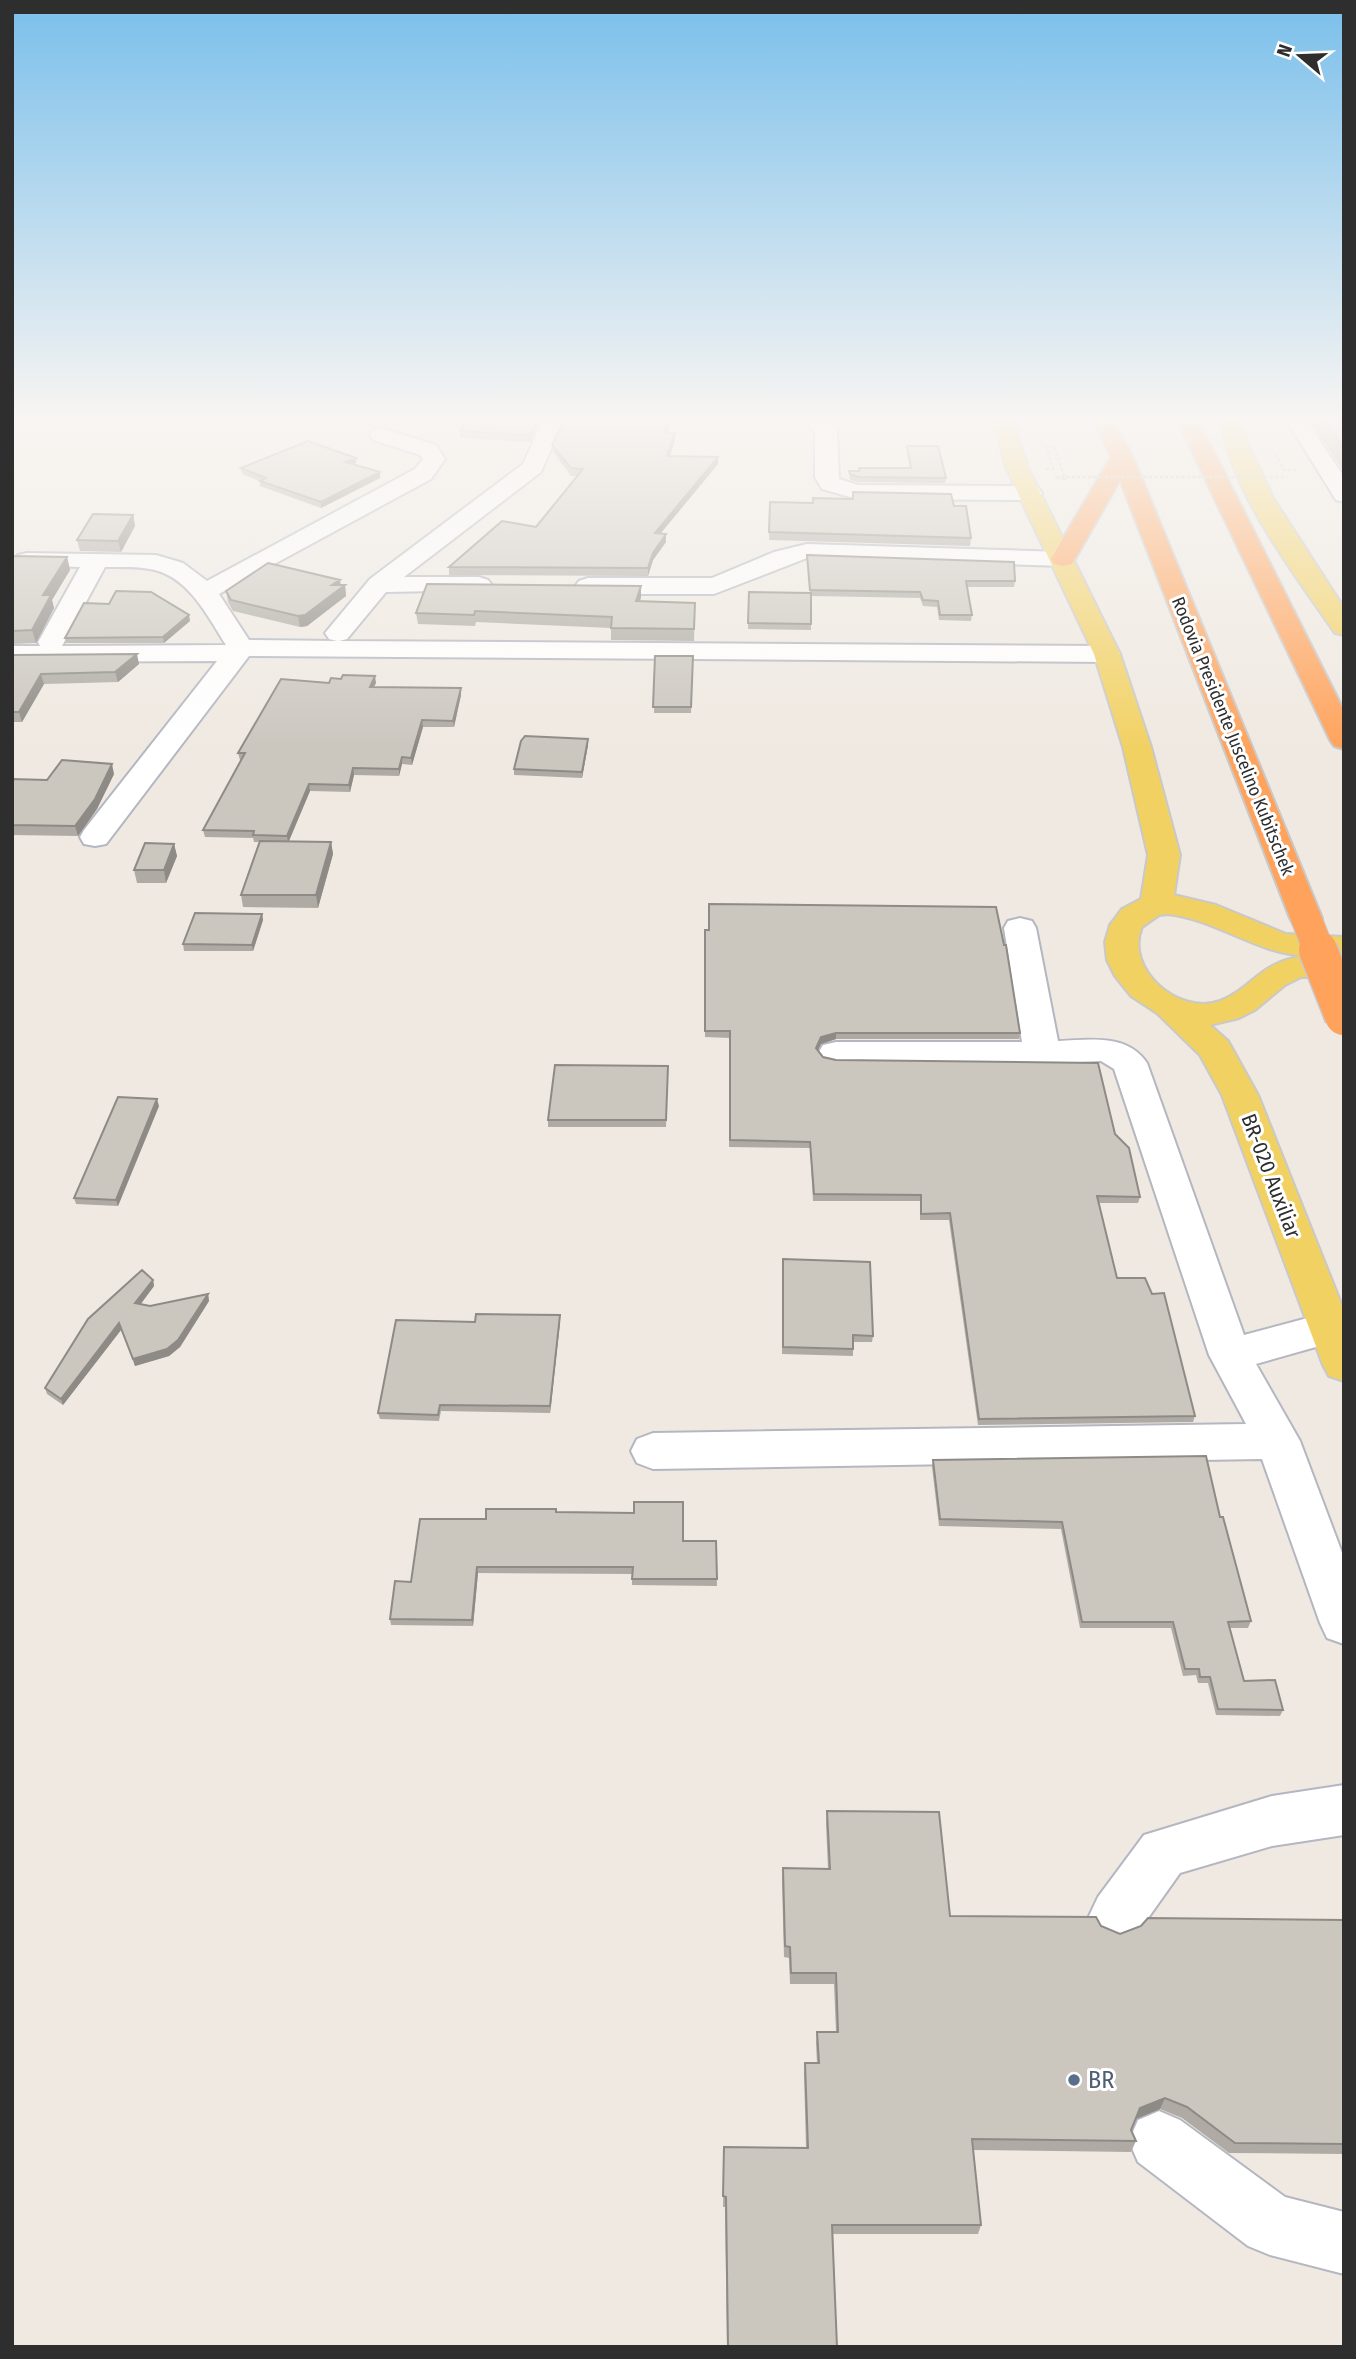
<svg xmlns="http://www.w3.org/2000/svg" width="1356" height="2359" viewBox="0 0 1356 2359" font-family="'Fira Sans Condensed',sans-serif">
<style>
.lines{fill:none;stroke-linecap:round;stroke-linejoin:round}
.minor-casing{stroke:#b4b7c1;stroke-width:4}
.major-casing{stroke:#c9c9c9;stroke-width:4}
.highway-casing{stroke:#c9c9c9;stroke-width:4}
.path{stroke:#c9c9c9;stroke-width:2.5;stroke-dasharray:3.5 2;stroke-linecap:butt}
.minor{fill:#fff;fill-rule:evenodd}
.major{fill:#f2d163;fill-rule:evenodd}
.highway{fill:#ffa35c;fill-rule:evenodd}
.highway-bridge-far1-casing{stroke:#c9c9c9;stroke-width:32;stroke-linecap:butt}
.highway-bridge-casing{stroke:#c9c9c9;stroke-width:41;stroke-linecap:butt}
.path-bridge{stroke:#c9c9c9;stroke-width:2.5;stroke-dasharray:3.5 2;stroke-linecap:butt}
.highway-bridge-far1{stroke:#ffa35c;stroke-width:30}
.highway-bridge{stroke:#ffa35c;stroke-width:38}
.wall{fill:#afaba4}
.shaded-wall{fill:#8e8b86}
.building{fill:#cbc7bf;stroke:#8e8b86;stroke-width:2}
.service-dot{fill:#5c6f8a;stroke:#fff;stroke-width:2.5}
.labels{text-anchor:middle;stroke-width:6;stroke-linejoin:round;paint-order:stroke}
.far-street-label{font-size:18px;fill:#2e2e2e;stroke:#fff}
.street-label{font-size:21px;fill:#2e2e2e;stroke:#fff}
.near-service-label{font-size:24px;fill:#4e5e75;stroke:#fff;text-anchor:start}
</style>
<rect width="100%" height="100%" fill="#efe9e1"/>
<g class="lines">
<defs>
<path id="minor" d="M544,418H565L541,472L404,577H479L488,580L492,585L488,590L386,592L347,639L339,641L1107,646L1116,648L1120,654L1116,660L1107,662L249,656L106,844L95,846L84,844L80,837L84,830L217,661L12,662V646H40L38,642L80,567L18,565L15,560L18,555L27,553L156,555L183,563L207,581L415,469L423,459L420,455L373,440L370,435L373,430L381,428L436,445L445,459L431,479L219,594L249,640L337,641L329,639L325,633L370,579L523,464ZM105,567C121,567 139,566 155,570C190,579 208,617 226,645L62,646Z
M803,418H823L837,430L839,479L858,485L1030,486L1038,488L1042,493L1038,498L1030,500L857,499L822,489L815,477V432L801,420Z
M1285,418H1305L1344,477V502L1336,500Z
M807,544L1063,552L1072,554L1075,559L1072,564L1063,566L807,558L714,594H588L579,591L575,586L579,581L588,578H712L774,552Z
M1020,918L1032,921L1036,928L1058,1041C1089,1040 1127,1033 1147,1063L1244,1335L1330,1312L1344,1317V1339L1256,1364L1300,1441L1344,1558V1644L1327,1638L1320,1623L1262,1459L653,1469L637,1463L631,1451L637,1439L653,1433L1246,1424L1209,1355L1114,1069L1101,1061L1042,1064H836L823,1061L818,1053L823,1045L836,1042H1022L1004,928L1008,921Z
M1344,1785V1835L1272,1846L1180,1873L1136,1935L1117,1943L1098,1935L1089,1916L1098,1897L1144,1835L1272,1796Z
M1159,2111L1180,2120L1285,2197L1344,2212V2274L1270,2255L1248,2246L1138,2162L1129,2141L1138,2120Z"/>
<path id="major" d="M992,418H1013L1028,468L1120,654L1151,747L1180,855L1174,895L1216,905L1286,934L1344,937V977H1301L1285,985L1255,1010L1239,1018L1210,1025L1228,1041L1258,1095L1344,1311V1381L1329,1376L1323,1365L1222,1095L1200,1055L1157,1013L1131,996L1115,976L1107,960L1105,942L1110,925L1122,909L1141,899L1148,855L1123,747L1094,654L1006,468ZM1167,914C1216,919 1255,953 1305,956C1258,962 1255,987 1220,1001C1179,1016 1124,969 1142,927L1159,915Z
M1219,418H1240L1248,444L1273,498L1344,608V635L1335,633C1290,568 1234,496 1219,418Z"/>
<path id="highway" d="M1092,418H1113L1133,457L1322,918L1318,925L1306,928L1294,925L1290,918L1120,480L1072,564L1063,566L1054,564L1051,559L1111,457Z
M1176,418H1197L1344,711V749L1334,746L1330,740Z"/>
</defs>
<use href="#minor" class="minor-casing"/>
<use href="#major" class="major-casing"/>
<use href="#highway" class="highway-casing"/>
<path class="path" d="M1276,454L1284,470H1296
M1046,469H1053L1046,447H1054L1065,479L1055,478"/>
<use href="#minor" class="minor"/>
<use href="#major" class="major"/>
<use href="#highway" class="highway"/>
<defs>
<path id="highway-bridge-far1" d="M1306,918L1319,951"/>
<path id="highway-bridge" d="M1318,950L1344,1016"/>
</defs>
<use href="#highway-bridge-far1" class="highway-bridge-far1-casing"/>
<use href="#highway-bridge" class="highway-bridge-casing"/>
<path class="path-bridge" d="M1055,477H1287"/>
<use href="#highway-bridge-far1" class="highway-bridge-far1"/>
<use href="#highway-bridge" class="highway-bridge"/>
</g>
<path class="wall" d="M388,418H541L530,442L460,438V431L464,423Z
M565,418H672L667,432L675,440L670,456L718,457V464L661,533L666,534V542L653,560L648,576L449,575V567L536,527L577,476H571L553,452L552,445Z
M1308,418H1344V472Z
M907,446L946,478L945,483L858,482L850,480L849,471L910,468L907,451Z
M356,463L353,464L380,472V478L321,508L260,486V481L242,474L241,468Z
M853,492L954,506L971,538L970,546L769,540L770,502L813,503L852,499Z
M133,515L135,526L121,552L80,551L77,540Z
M807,555L1015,581L1014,587H967L972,615L971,621L939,620L937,607L923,606L920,598L811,596V630L748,629L749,592L810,593Z
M12,556L67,557L70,570L52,600L54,608L36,643L12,644Z
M345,585L346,596L307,626L300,627L233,611L228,602L226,591Z
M641,597L640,602L695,603L694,641L611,640V628L476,622L475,626L418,624L416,613Z
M190,621L164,643H66L65,638Z
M12,655L139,664L118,682L44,684L22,722H14L12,725Z
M655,656H693L691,713H654Z
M329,683H376L374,687L461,688V695L454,727H423L412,765L402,764L399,776L354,775L350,792L310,791L289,841L331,842L333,854L318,908L243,907L241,895L259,842H254L253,838L205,837L203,830L242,760H240L238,753Z
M588,745L582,778L514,775V769Z
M114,774L97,809L78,836L12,835V779L47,780Z
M174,844L177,856L166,883H137L134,870Z
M262,914L263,920L253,951H184L183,944Z
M705,930L1020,1033L1019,1039H836L821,1044L818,1050L823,1057L1115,1134L1140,1197L1138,1203H1098L1117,1278L1195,1416L1193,1422L978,1425L949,1220H920V1201H813L810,1148L729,1147L730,1038L705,1037Z
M668,1066L666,1127H548V1120Z
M159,1106L118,1206L76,1204L74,1198Z
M783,1259L873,1336L872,1342H853V1356L782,1354Z
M153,1280L154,1286L141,1304L150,1306L208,1294L209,1301L180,1347L169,1356L135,1366L121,1330L63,1405L47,1394L45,1388Z
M475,1322H560L550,1413L441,1411L439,1421L380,1419L378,1413Z
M933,1460L1220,1517L1251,1621L1248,1628H1230L1244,1681L1283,1710L1280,1716L1216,1715L1208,1683H1198L1196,1675L1183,1676L1171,1628H1080L1061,1529L939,1526L932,1467Z
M556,1512L683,1541H716L717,1586L632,1585V1574L478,1573L473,1626L391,1625L390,1619L411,1582L486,1519Z
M827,1811L950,1916L1101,1926L1120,1934L1344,1920V2154L1229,2153L1182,2118L1160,2109L1136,2119L1131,2130L1136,2141L1131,2152L973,2150L981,2225L978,2234H833L837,2347H727L725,2207H723L724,2147L806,2148L804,2074L805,2063H817L816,2043L817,2032H836L834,1984H790L789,1958L784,1957L782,1880L783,1868L828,1869L826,1823Z"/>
<path class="shaded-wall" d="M538,418H541L530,442V435Z
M669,418H672L665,439V432Z
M675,433V440L667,463V456Z
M718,457V464L655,540V533Z
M356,458V463L346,467L345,462Z
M380,472V478L321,508V502Z
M133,515L135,526L121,552L118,541Z
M666,534V542L653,560L648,576V568L653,553Z
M67,557L70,570L52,600L54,608L36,643L32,630L43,595Z
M340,580L341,588L345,585L346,596L307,626L300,627L298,616L332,585Z
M641,586V597L636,613V601Z
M189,615L190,621L164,643L163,637Z
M137,654L139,664L118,682L115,672Z
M41,674L44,684L22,722L19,712Z
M375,676L376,683L370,693V687Z
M461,688V695L454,727L453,721Z
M422,720L423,727L412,765L411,758Z
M588,739V745L582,778V772Z
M402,757V764L399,776V769Z
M112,764L114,774L97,809L78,836L75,826Z
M353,768L354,775L350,792L349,785Z
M309,784L310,791L288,843L287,836Z
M331,842L333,854L318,908L316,895Z
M174,844L177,856L166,883L164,870Z
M262,914L263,920L253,951L252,945Z
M836,1033V1039L821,1044L816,1054V1048L821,1037Z
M157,1099L159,1106L118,1206L116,1200Z
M153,1280L154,1286L136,1310L135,1303Z
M208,1294L209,1301L180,1347L169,1356L135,1366L133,1359Z
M560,1315V1322L550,1413V1406Z
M119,1323L121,1330L63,1405L61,1399Z
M477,1567L478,1573L473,1626L472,1620Z
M1165,2098L1160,2109L1136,2119L1140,2108Z"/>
<path class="building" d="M467,418H538L530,435L460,431Z
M565,418H669L665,432L675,433L667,456L718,457L655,533L666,534L653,553L648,568L449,567L502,521L536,527L583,469L571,468L552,445Z
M1323,418H1344V449Z
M308,441L356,458L345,462L380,472L321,502L260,481L266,478L241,468Z
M907,446H938L946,478L859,477L850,474L849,471H859V468H911Z
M853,492L951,494L954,506H966L971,538L769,532L770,502L813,503V498L853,499Z
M93,514L133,515L118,541L77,540Z
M807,555L1014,562L1015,581H966L972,615H940L938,601L923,600L920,592L810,590Z
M12,556L67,557L43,595H51L32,630L12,631Z
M268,563L340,580L332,585H345L305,615L298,616L231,600L226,591Z
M427,584L641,586L636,601L695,603L694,629L611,628L612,617L475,611L474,615L416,613Z
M116,591L151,592L189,615L163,637L65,638L84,603L109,604Z
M749,592L811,593V624L748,623Z
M137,654L115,672L41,674L19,712H12V655Z
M655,656H693L691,707H653Z
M343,675L375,676L370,687L461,688L453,721L422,720L411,758L402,757L399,769L353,768L349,785L309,784L287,836L253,835L254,831L203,830L245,753H238L281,679L329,683L331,678L341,679Z
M525,736L588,739L582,772L514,769L521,741Z
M62,760L112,764L95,799L75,826L12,825L13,818H12V779L47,780Z
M260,841L331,842L316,895H241Z
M145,843L174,844L164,870H134Z
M709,904L996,907L1004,945H1006L1020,1033H836L821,1037L816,1048L823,1057L836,1060L1098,1063L1115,1134L1129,1148L1140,1197L1097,1196L1117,1278H1145L1152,1294L1164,1293L1195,1416L979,1419L950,1213L921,1214V1195L814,1194L810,1142L730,1140V1031H705V930H709Z
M195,913L262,914L252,945L183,944Z
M555,1065L668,1066L666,1120H548Z
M118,1097L157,1099L116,1200L74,1198Z
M783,1259L870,1262L873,1336L853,1335V1349L783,1347Z
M142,1270L153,1280L135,1303L150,1306L208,1294L178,1340L167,1349L133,1359L119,1323L61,1399L45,1388L88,1319Z
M476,1314L560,1315L550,1406L440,1405L438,1415L378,1413L396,1320L475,1322Z
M1206,1456L1220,1517H1223L1251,1621L1228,1622L1244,1681L1275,1680L1283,1710L1218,1709L1210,1677H1200L1199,1669H1185L1173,1622H1082L1062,1522L940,1519L933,1460Z
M634,1502H683V1541H716L717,1579H632L633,1567H477L472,1620L390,1619L395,1581L411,1582L420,1519H486V1509H556V1512L634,1513Z
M827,1811L939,1812L950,1916L1096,1917L1101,1926L1120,1934L1141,1926L1148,1918L1344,1920V2144L1235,2143L1187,2107L1165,2098L1140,2108L1131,2130L1136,2141L972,2139L981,2225H832L837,2347H728L726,2197L723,2196L724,2147L808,2148L805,2063H819L817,2032H838L836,1973H791L790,1947L785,1946L783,1868L830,1869Z"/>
<linearGradient id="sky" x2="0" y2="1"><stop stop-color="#7abfeb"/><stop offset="0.56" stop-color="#f8f5f2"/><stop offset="1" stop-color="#f8f5f2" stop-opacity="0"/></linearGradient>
<rect width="1356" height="748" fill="url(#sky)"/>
<circle class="service-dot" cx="1074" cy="2080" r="7"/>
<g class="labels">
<g class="far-street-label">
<text transform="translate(1233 736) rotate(68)" y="6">Rodovia Presidente Juscelino Kubitschek</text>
</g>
<g class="street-label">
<text transform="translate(1271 1176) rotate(69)" y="7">BR-020 Auxiliar</text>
</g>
<g class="near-service-label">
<text x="1088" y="2088">BR</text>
</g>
</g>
<rect width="1356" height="2359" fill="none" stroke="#2e2e2e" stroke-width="28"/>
<g transform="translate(1300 56) rotate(289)" stroke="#ffffff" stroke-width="5" paint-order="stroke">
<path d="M0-5L12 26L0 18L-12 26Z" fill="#2e2e2e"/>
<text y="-10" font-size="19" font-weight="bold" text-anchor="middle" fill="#2e2e2e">N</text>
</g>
</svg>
